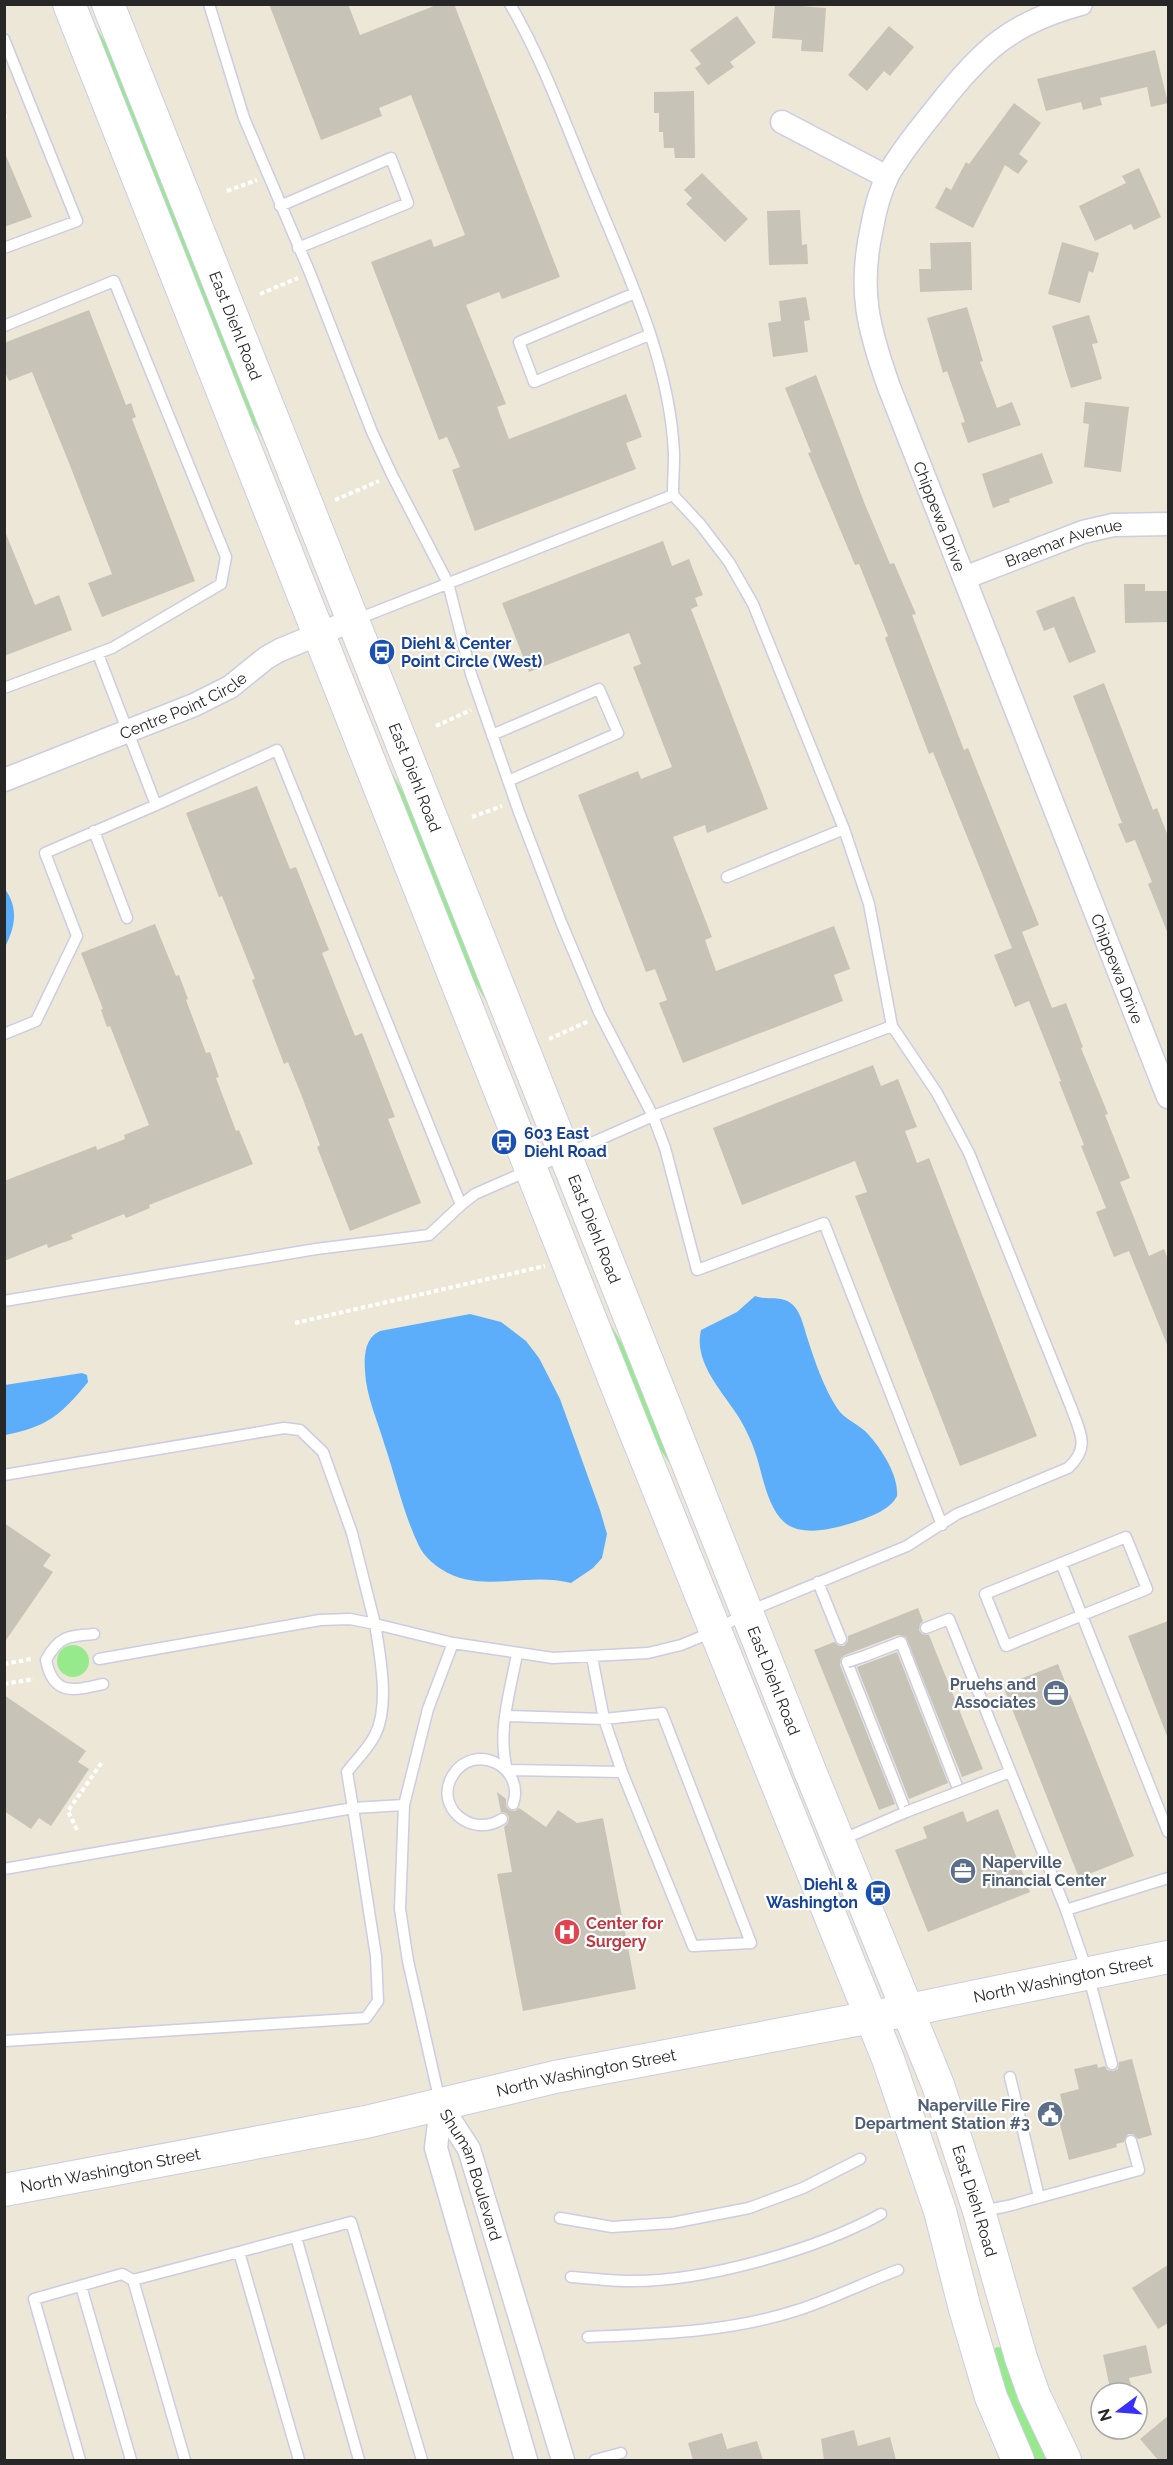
<svg xmlns="http://www.w3.org/2000/svg" width="1173" height="2465" viewBox="0 0 1173 2465" font-family="Raleway,sans-serif">
<style>
.green{fill:#97ea8c}
.water{fill:#5caefb}
.building{fill:#c7c4b7}
.lines{fill:none;stroke-linecap:round;stroke-linejoin:round}
.lane-casing{stroke:#cccce3;stroke-width:13}
.street-casing{stroke:#cccce3;stroke-width:25}
.secondary-casing{stroke:#cccce3;stroke-width:34}
.path{stroke:#fff;stroke-width:4;stroke-dasharray:4.5 3;stroke-linecap:butt}
.lane{stroke:#fff;stroke-width:10}
.street{stroke:#fff;stroke-width:22}
.secondary{stroke:#fff;stroke-width:32}
.lane-bridge-casing{stroke:#cccce3;stroke-width:13;stroke-linecap:butt}
.lane-bridge{stroke:#fff;stroke-width:10}
.labels{text-anchor:middle;stroke-width:4.5;stroke-linejoin:round;paint-order:stroke}
.street-label{font-size:16px;fill:#272727;stroke:#fff}
.transit-label{font-size:16px;font-weight:bold;fill:#164399;stroke:#fff;text-anchor:start}
.service-label{font-size:16px;font-weight:bold;fill:#4e5e75;stroke:#fff;text-anchor:end}
.health-label{font-size:16px;font-weight:bold;fill:#be3a42;stroke:#fff;text-anchor:start}
</style>
<rect width="100%" height="100%" fill="#ece7d6"/>
<path class="green" d="M91,18L126,78L323,575L318,577L265,442L233,390Z
M348,667L389,768L425,829L491,1009L456,951Z
M561,1203L608,1320L642,1378L674,1470L643,1423L556,1204Z
M57 1661a16 16 0 1 1 32 0a16 16 0 1 1-32 0Z
M998,2347L1002,2348L1052,2460H1035C1017,2427 1005,2390 992,2355L995,2348Z"/>
<path class="water" d="M5,889C19,909 15,927 5,947Z
M755,1296C767,1301 783,1294 794,1306C802,1315 804,1329 808,1340C815,1362 824,1388 837,1408C844,1419 855,1422 865,1431C880,1446 899,1475 897,1496C890,1510 870,1517 855,1522C836,1528 802,1538 784,1522C768,1507 763,1478 757,1458C753,1444 746,1429 738,1416C723,1392 693,1362 701,1330L737,1312Z
M470,1314L501,1322L526,1341L539,1358L560,1399L600,1510L607,1534L602,1558L593,1568L571,1583C528,1571 480,1595 441,1569C432,1563 424,1556 419,1546C404,1515 396,1479 385,1446C378,1422 366,1396 365,1371C364,1355 365,1338 380,1331Z
M82,1373L87,1375L88,1382C61,1415 47,1427 5,1435V1385Z"/>
<path class="building" d="M269,4H348L360,35L439,4H454L560,277L502,299L499,292L466,305L506,404L497,407L509,439L626,394L642,437L626,443L636,469L475,531L452,470L460,467L447,437L439,440L371,262L431,239L434,247L465,235L411,95L379,108L382,116L321,140Z
M775,4L826,8L823,52L801,51L802,40L772,38Z
M737,16L756,43L730,62L734,67L708,85L695,68L701,64L690,50Z
M889,26L914,47L890,76L884,71L867,91L848,75Z
M1155,50L1168,103L1151,107L1147,87L1100,98L1102,105L1083,110L1081,102L1046,111L1037,79Z
M694,91L695,158H675L674,148H664L663,132H659V113H654V92Z
M1014,103L1041,123L1019,154L1028,161L1018,174L1005,165L973,228L935,208L946,187L951,190L966,162L969,164Z
M4,151L32,217L4,227Z
M1139,168L1161,217L1134,230L1131,224L1095,241L1079,206L1126,183L1122,176Z
M702,173L748,219L725,242L686,204L692,198L684,190Z
M800,210L802,245L807,244L808,264L769,265L767,211Z
M971,242L972,290L920,292L919,269H931L930,243Z
M1062,242L1099,253L1093,273L1089,271L1080,303L1048,294Z
M806,297L810,320L804,321L808,352L773,357L768,323L781,321L779,301Z
M967,307L983,361L980,362L997,408L1012,402L1021,425L968,443L961,423L965,422L947,371L943,373L927,318Z
M89,310L126,405L131,403L136,417L132,419L195,581L102,617L88,583L112,574L69,463L32,372L9,381L4,370V343Z
M1089,315L1098,343L1092,344L1102,379L1071,388L1052,326Z
M816,375L864,502L890,564L894,563L916,614L912,615L964,750L968,748L1039,925L1022,932L1052,1008L1066,1003L1083,1047L1081,1048L1108,1114L1105,1115L1130,1178L1120,1182L1149,1256L1164,1249L1168,1260V1347L1129,1251L1114,1257L1096,1212L1106,1208L1081,1146L1084,1145L1059,1082L1061,1081L1029,1001L1015,1007L994,955L1012,948L933,752L929,754L885,638L888,636L859,564L855,565L808,453L811,452L785,388Z
M1085,402L1129,407L1121,472L1084,467L1089,424L1083,423Z
M1042,453L1053,483L1009,499L1010,502L993,508L982,474Z
M4,529L35,605L59,595L72,630L4,656Z
M663,541L672,566L689,559L703,595L695,598L698,606L691,609L768,809L707,833L705,825L673,837L712,937L705,940L716,971L834,926L850,969L834,975L843,1001L683,1063L659,1003L667,1000L655,969L646,972L578,795L638,771L641,779L672,767L633,667L641,664L629,633L529,672L502,603Z
M1124,584H1145V591H1168V622L1125,623Z
M1074,596L1096,652L1069,663L1054,627L1044,631L1036,611Z
M1104,683L1153,810L1157,808L1168,836V934L1148,884L1152,882L1135,840L1126,843L1118,824L1122,823L1073,696Z
M257,786L290,869L296,867L329,950L322,953L355,1036L362,1033L395,1117L388,1119L421,1203L350,1231L317,1147L320,1145L301,1094L288,1062L284,1064L252,980L255,979L222,896L219,897L186,813Z
M155,924L176,976L179,975L188,999L186,1000L206,1053L210,1052L219,1077L216,1078L236,1131L239,1130L253,1164L149,1205L150,1208L126,1218L124,1214L71,1235L73,1239L48,1248L47,1244L4,1261V1181L96,1146L97,1150L125,1139L124,1135L149,1125L110,1026L107,1027L101,1010L103,1009L81,953Z
M873,1065L881,1086L898,1079L917,1127L905,1131L917,1163L929,1158L1037,1436L960,1466L855,1196L867,1192L855,1161L742,1205L713,1128Z
M4,1523L51,1555L43,1566L53,1572L4,1643Z
M918,1608L923,1621L920,1624L919,1630L922,1634L929,1635L983,1769L962,1777L906,1637L898,1635L845,1655L841,1658L840,1665L895,1804L879,1810L814,1650L834,1642L839,1646H844L848,1641V1636Z
M1168,1621V1736H1167L1128,1636Z
M897,1652L948,1783L909,1799L857,1667Z
M1058,1664L1134,1856L1079,1878L1003,1686Z
M4,1695L86,1751L78,1762L89,1769L51,1826L39,1818L31,1829L4,1811Z
M497,1792L506,1799V1806L509,1810L515,1811L519,1808L546,1827L558,1810L577,1823L603,1818L636,1989L523,2011L497,1874L512,1872L504,1827L508,1823L509,1817L506,1813L501,1812Z
M998,1809L1030,1892L928,1932L895,1850L927,1838L923,1827L963,1811L967,1822Z
M1132,2059L1152,2135L1138,2139L1133,2134H1128L1124,2142L1116,2144L1117,2147L1069,2160L1058,2117L1065,2115L1060,2094L1079,2089L1074,2069L1097,2064L1098,2068L1105,2066L1107,2070L1113,2071L1118,2069L1119,2062Z
M1168,2265V2323L1158,2329L1132,2288Z
M1146,2345L1152,2373L1129,2378L1133,2393H1111L1103,2355Z
M1168,2416V2460H1158L1140,2439Z
M854,2430L858,2446L890,2437L896,2460H824L821,2439Z
M722,2433L727,2449L757,2441L763,2460H693L688,2443Z"/>
<g class="lines">
<defs>
<path id="lane" d="M209,4L244,118L310,273L372,432L392,475L448,583L471,674L519,812L561,922L599,1012L653,1116L665,1148L697,1270L824,1223L942,1525
M4,39L77,221L4,248
M280,206L391,158L408,203L298,248
M635,293L519,342L534,382L649,335
M4,326L114,281L226,557L221,584L112,648L4,688
M355,620L673,495C673,482 674,468 674,454C670,358 624,266 588,178C564,120 542,59 510,4
M98,654L156,805L277,750L461,1205L475,1194L653,1116L892,1026L869,904L844,829L753,604L729,562L700,524L673,495
M492,735L599,689L618,733L508,781
M94,831L127,918
M727,877L844,829
M4,1034L36,1021L77,936L45,853L156,805
M4,1301L316,1249L429,1235L461,1205
M4,1475L284,1428L300,1430L323,1452L352,1533L375,1624L453,1643L553,1658L648,1653L681,1645L715,1631L747,1612L907,1546L957,1514L1068,1468C1091,1447 1080,1433 1071,1407L969,1153L937,1093L892,1026
M1126,1537L1147,1589L1006,1646L985,1594Z
M1061,1563L1168,1832
M818,1582L841,1639
M926,1628L949,1619L1066,1910L1088,1974L1112,2064
M94,1634C68,1636 59,1636 46,1660C53,1696 73,1691 103,1684
M517,1654C510,1692 497,1732 507,1770L622,1772
M865,1656L901,1642L959,1791
M505,1716L604,1719L662,1713L751,1943L693,1946L622,1772L604,1719L592,1657
M979,1784L1010,1772
M502,1819C471,1839 433,1806 453,1775C474,1741 526,1767 513,1804
M841,1840L906,1812L847,1662
M4,1869L353,1808L347,1772C356,1760 368,1749 375,1735C390,1706 380,1655 375,1624L350,1619L320,1620L99,1659
M1066,1910L1168,1878
M4,2041L366,2018L378,2001L376,1956L353,1808L404,1805
M1010,2077L1039,2197
M440,2102L408,1961L400,1909L404,1805L428,1709L453,1643
M982,2211L1008,2206L1139,2170L1131,2141
M560,2218L612,2227L672,2223L749,2208L803,2188L860,2159
M296,2237L359,2460
M571,2277C589,2278 608,2281 626,2281C700,2283 816,2250 881,2214
M81,2286L131,2460
M588,2337C660,2334 732,2332 801,2309C834,2298 866,2282 898,2270
M80,2460L34,2299L122,2274L133,2280
M185,2460L133,2280L239,2252
M299,2460L239,2252L351,2222L422,2460
M595,2460L621,2453"/>
<g id="street">
<path id="s1" d="M1081,4C1011,23 982,50 939,105C921,128 902,150 888,175C880,191 875,210 872,227C858,290 868,328 889,387L1168,1097"/>
<path d="M782,122L887,177"/>
<path id="s2" d="M964,578L1083,532L1113,525L1168,524"/>
<path id="s3" d="M4,780L194,705L230,687L266,658L280,650L353,620"/>
<path id="s4" d="M441,2106L469,2149L563,2460"/>
<path d="M441,2106L436,2148L526,2460"/>
</g>
<g id="secondary">
<path d="M69,4L632,1424L888,2059L940,2211L965,2309L991,2397L1018,2460"/>
<path id="s5" d="M108,4L810,1771L938,2085L979,2211L1021,2358L1034,2395L1065,2460"/>
<path id="s6" d="M4,2190L366,2122L555,2077L909,2010L1168,1957"/>
</g>
</defs>
<use href="#lane" class="lane-casing"/>
<use href="#street" class="street-casing"/>
<use href="#secondary" class="secondary-casing"/>
<path class="path" d="M4,116L7,117
M227,191L257,180
M260,294L298,278
M335,500L379,481
M436,726L471,710
M472,817L502,806
M549,1039L589,1021
M295,1323L545,1266
M4,1664L31,1659
M4,1684L34,1679
M77,1830L68,1811L102,1762"/>
<use href="#lane" class="lane"/>
<use href="#street" class="street"/>
<use href="#secondary" class="secondary"/>
<defs>
<path id="lane-bridge" d="M847,1662L865,1656
M906,1812L979,1784"/>
</defs>
<use href="#lane-bridge" class="lane-bridge-casing"/>
<use href="#lane-bridge" class="lane-bridge"/>
</g>
<defs>
<symbol id="bus-disc" viewBox="-11 -11 22 22"><circle r="9.5" fill="#1a4fb4" stroke="#fff"/><path d="M-5-6H5V4H4V6H2V4H-2V6H-4V4H-5ZM-3.5-4V0h7V-4ZM-3.5 1.2v1.5H-2V1.2ZM2 1.2v1.5H3.5V1.2Z" fill="#fff"/></symbol>
<symbol id="office-disc" viewBox="-11 -11 22 22"><circle r="9.5" fill="#5c6f8a" stroke="#fff"/><path d="M-6-3h4V-5.5h4V-3h4V5H-6ZM-1-4.5V-3h2v-1.5ZM-6 0V1H6V0Z" fill="#fff"/></symbol>
<symbol id="hospital-disc" viewBox="-11 -11 22 22"><circle r="9.5" fill="#e0444e" stroke="#fff"/><path d="M-5-5h3v3.5h4V-5h3V5h-3V1.5h-4V5h-3Z" fill="#fff"/></symbol>
<symbol id="civic-disc" viewBox="-11 -11 22 22"><circle r="9.5" fill="#5c6f8a" stroke="#fff"/><path d="M-.6-6.5H3V-4.5H.6V-3L4-1V1h2V6H-6V1h2V-1L-.6-3ZM-1.2 2.5V6h2.4V2.5Z" fill="#fff"/></symbol>
</defs>
<g fill-rule="evenodd">
<use href="#bus-disc" x="367" y="637" width="30" height="30"/>
<use href="#bus-disc" x="489" y="1127" width="30" height="30"/>
<use href="#office-disc" x="1041" y="1678" width="30" height="30"/>
<use href="#office-disc" x="948" y="1856" width="30" height="30"/>
<use href="#bus-disc" x="863" y="1878" width="30" height="30"/>
<use href="#hospital-disc" x="552" y="1917" width="30" height="30"/>
<use href="#civic-disc" x="1035" y="2099" width="30" height="30"/>
</g>
<g class="labels">
<g class="street-label">
<text dy="6" stroke="none"><textPath href="#s5" startOffset="346">East Diehl Road</textPath></text>
<text dy="6" stroke="none"><textPath href="#s1" startOffset="622">Chippewa Drive</textPath></text>
<text dy="6" stroke="none"><textPath href="#s2" startOffset="106">Braemar Avenue</textPath></text>
<text dy="6" stroke="none"><textPath href="#s3" startOffset="194">Centre Point Circle</textPath></text>
<text dy="6" stroke="none"><textPath href="#s5" startOffset="832">East Diehl Road</textPath></text>
<text dy="6" stroke="none"><textPath href="#s1" startOffset="1108">Chippewa Drive</textPath></text>
<text dy="6" stroke="none"><textPath href="#s5" startOffset="1318">East Diehl Road</textPath></text>
<text dy="6" stroke="none"><textPath href="#s5" startOffset="1804">East Diehl Road</textPath></text>
<text dy="6" stroke="none"><textPath href="#s6" startOffset="1080">North Washington Street</textPath></text>
<text dy="6" stroke="none"><textPath href="#s6" startOffset="594">North Washington Street</textPath></text>
<text dy="6" stroke="none"><textPath href="#s6" startOffset="108">North Washington Street</textPath></text>
<text dy="6" stroke="none"><textPath href="#s4" startOffset="76">Shuman Boulevard</textPath></text>
<text dy="6" stroke="none"><textPath href="#s5" startOffset="2362">East Diehl Road</textPath></text>
</g>
<g class="transit-label">
<text x="401" y="649">Diehl &amp; Center<tspan x="401" dy="18">Point Circle (West)</tspan></text>
<text x="524" y="1139">603 East<tspan x="524" dy="18">Diehl Road</tspan></text>
<text x="858" y="1890" text-anchor="end">Diehl &amp;<tspan x="858" dy="18">Washington</tspan></text>
</g>
<g class="service-label">
<text x="1036" y="1690">Pruehs and<tspan x="1036" dy="18">Associates</tspan></text>
<text x="982" y="1868" text-anchor="start">Naperville<tspan x="982" dy="18">Financial Center</tspan></text>
<text x="1030" y="2111">Naperville Fire<tspan x="1030" dy="18">Department Station #3</tspan></text>
</g>
<g class="health-label">
<text x="586" y="1929">Center for<tspan x="586" dy="18">Surgery</tspan></text>
</g>
</g>
<rect width="1173" height="2465" fill="none" stroke="#272727" stroke-width="12"/>
<g transform="translate(1119 2411) rotate(254)"><circle r="28" fill="#ffffff" stroke="#a9a9a9" stroke-width="1.5"/>
<path d="M0-4.5L10 22L0 15L-10 22Z" fill="#3730ff"/>
<text y="-9" font-size="16" font-weight="bold" text-anchor="middle" fill="#272727">N</text>
</g>
</svg>
